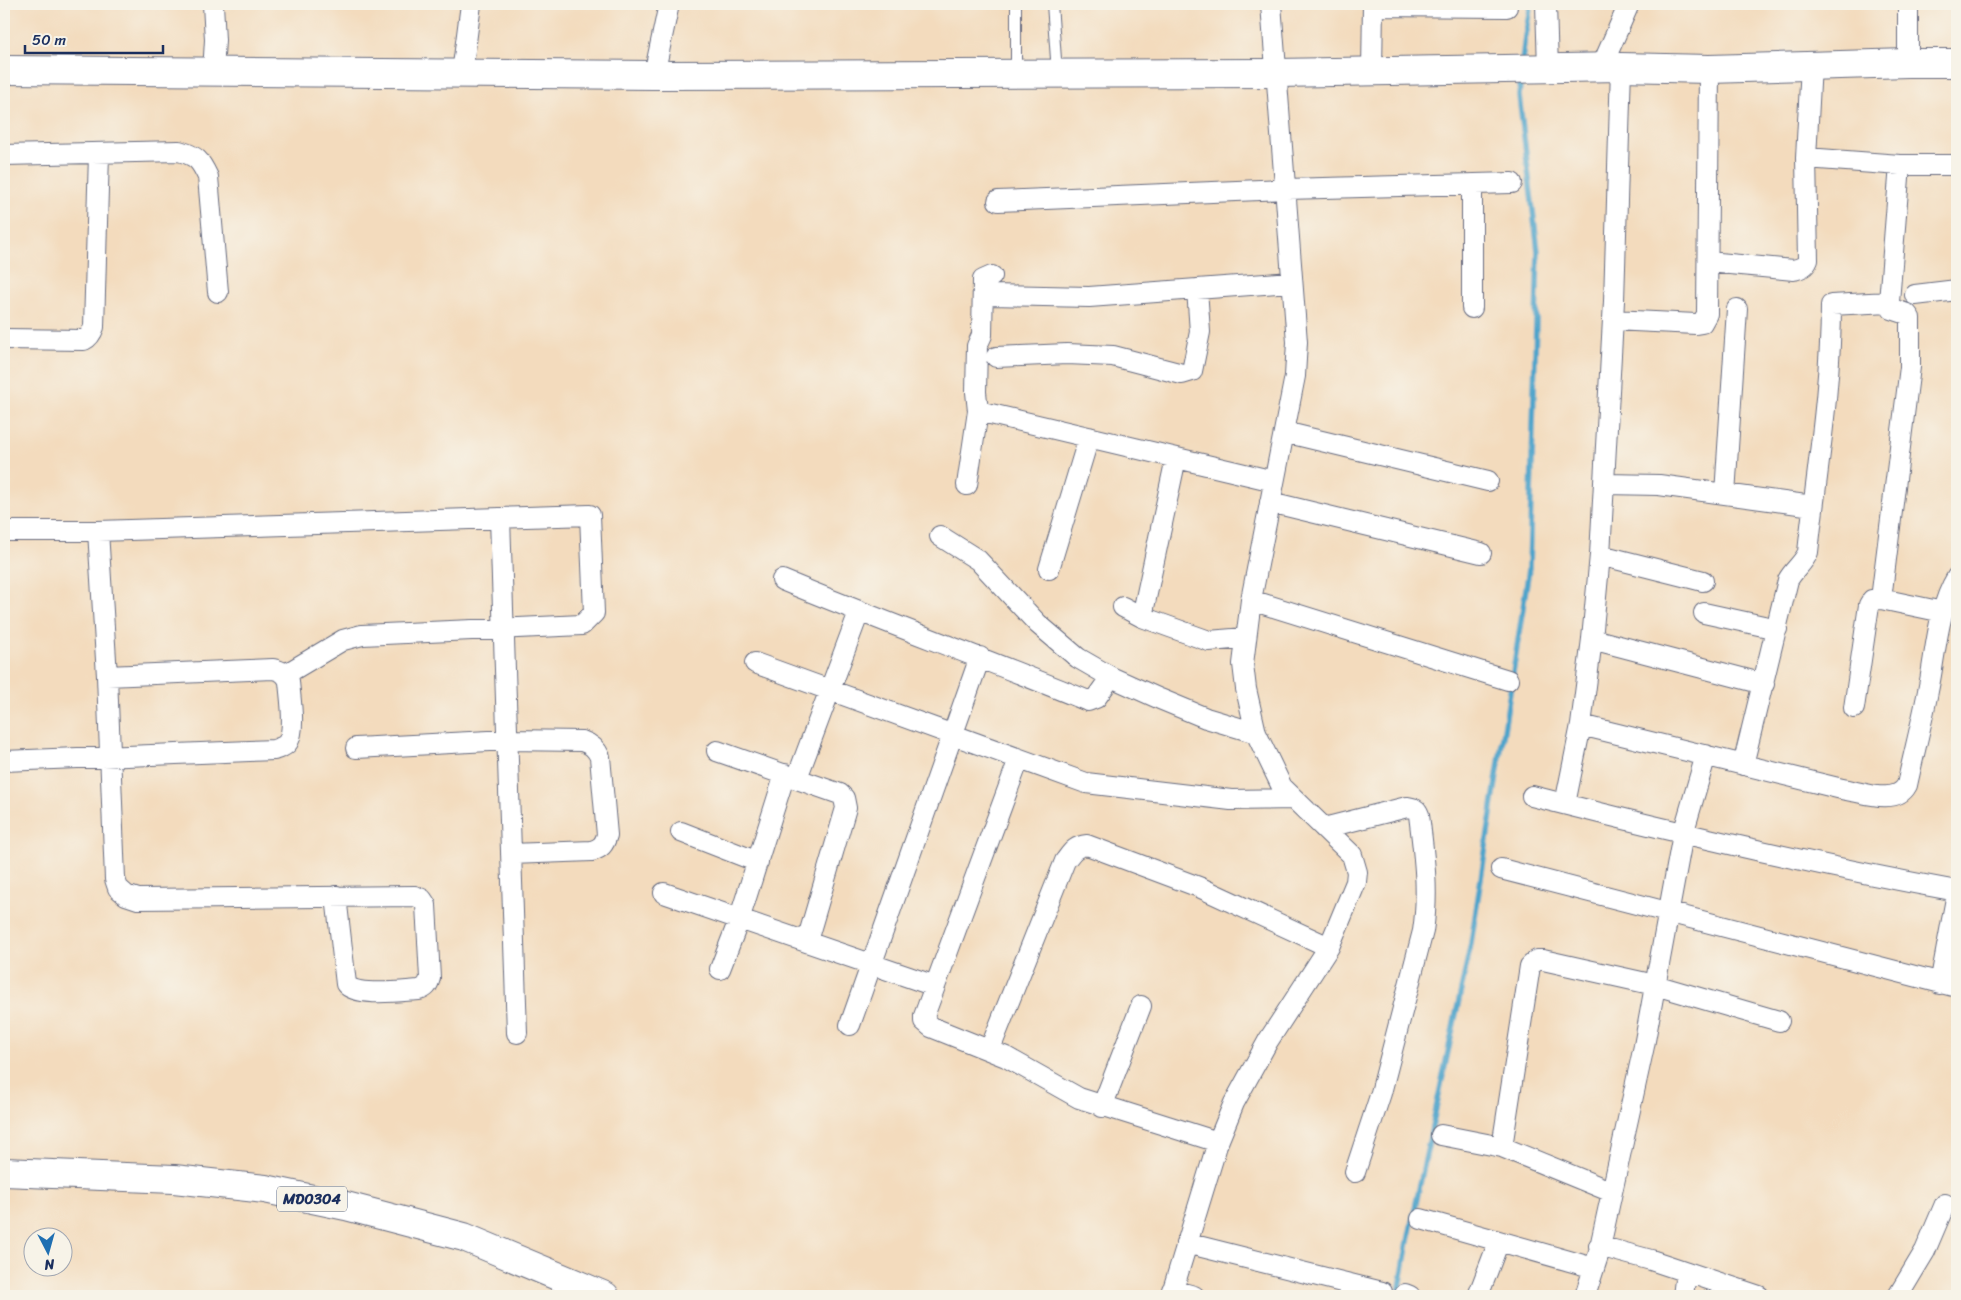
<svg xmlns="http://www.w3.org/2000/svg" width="1961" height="1300" viewBox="0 0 1961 1300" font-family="Sriracha,sans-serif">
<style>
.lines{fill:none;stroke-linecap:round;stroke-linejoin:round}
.stream{stroke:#50a4cb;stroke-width:5.5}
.lane-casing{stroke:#676b7f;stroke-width:12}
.street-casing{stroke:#676b7f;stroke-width:22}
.secondary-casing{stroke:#676b7f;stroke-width:30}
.primary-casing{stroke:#676b7f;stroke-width:30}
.lane{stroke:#fff;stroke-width:10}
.street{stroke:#fff;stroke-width:20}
.secondary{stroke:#fff;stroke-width:28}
.primary{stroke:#fff;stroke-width:28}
.labels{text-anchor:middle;stroke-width:5;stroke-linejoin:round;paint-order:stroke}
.shield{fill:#f7f3e8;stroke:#5d6a87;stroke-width:1}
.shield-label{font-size:15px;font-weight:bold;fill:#1b2f5e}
</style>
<rect width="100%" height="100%" fill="#f7f3e8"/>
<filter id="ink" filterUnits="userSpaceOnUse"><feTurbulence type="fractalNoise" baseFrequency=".02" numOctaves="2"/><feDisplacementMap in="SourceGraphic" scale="10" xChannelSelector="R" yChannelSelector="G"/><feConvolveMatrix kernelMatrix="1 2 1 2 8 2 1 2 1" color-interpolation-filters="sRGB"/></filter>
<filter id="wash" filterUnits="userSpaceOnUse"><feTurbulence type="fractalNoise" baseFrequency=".0096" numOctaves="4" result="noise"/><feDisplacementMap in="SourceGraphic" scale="20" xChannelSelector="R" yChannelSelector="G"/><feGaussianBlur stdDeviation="1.12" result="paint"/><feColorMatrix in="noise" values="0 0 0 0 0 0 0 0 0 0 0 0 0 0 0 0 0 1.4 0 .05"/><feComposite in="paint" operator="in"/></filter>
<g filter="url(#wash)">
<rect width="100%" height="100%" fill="#f3dbbd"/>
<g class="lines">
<path class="stream" d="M1522,61L1525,36L1531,4
M1399,1293L1408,1241L1471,943L1529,569L1538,251L1519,96L1521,75"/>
</g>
</g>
<g filter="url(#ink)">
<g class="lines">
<defs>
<path id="lane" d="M1016,4V73
M1052,4L1057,73"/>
<path id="street" d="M213,4L215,40L213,72
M1546,4L1548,69
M1908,4V63
M1373,6L1507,7
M1601,68L1629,4
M1372,71L1373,4
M462,73L471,4
M654,75L669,4
M4,155L179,151C197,156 200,160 208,177L218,292
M1806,158L1900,165H1957
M998,201L1286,189L1512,183
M1708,262L1794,270C1801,268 1805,267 1808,260L1806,158L1811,65
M992,295L1089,297L1291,282
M1915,295L1957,290
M1472,308V185
M1613,320L1696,324L1702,323L1707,314L1709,69
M4,339L84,340C90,337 92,333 94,327L99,154
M996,357L1067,354L1113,356L1182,374L1192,371L1200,332L1197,289
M978,411L1274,481
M1284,432L1488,481
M1605,484L1659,485L1813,506
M967,485L978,411L976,392L977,346L982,335L983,280L992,276
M1725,494L1737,309
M1270,502L1481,553
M500,518L517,1033
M4,531H98L590,515L594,613L582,625L362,635L343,640L286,674
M98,531L107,676L115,879L118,888L126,895L138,899L415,896L422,899L426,905L430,978C428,985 426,988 419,990C402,991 356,997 346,984L336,896
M940,536L978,560L1038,624L1078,658L1111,677L1160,699L1206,718L1256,733
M1600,555L1703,581
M1049,569L1089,437
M782,580C883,622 986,659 1088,701L1096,698L1111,677
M1881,599L1910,367V318L1907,314L1892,309L1889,302L1900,165
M1251,600L1508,680
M1123,607L1142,617L1209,641L1245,638
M1704,613L1777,629
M1142,617L1176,458
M1592,639L1764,684
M755,663L1086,783L1231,800L1294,799
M1854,708L1869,605L1872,600L1881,599L1943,612
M1581,725L1842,789C1862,792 1896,806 1907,785C1914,753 1922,722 1928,691C1936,654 1937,610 1957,577
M356,748L508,740L582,741C591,744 596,748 600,757L607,835C604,845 601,848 592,851L511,854
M717,751L840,794L844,798L846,808L807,941
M1019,759L924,1016V1021L931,1027L1006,1057L1079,1098L1218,1142
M4,761L274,750C279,748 285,747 288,742C296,729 290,697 289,681C285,673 282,671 273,669L107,676
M1743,765L1788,580C1794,569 1804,563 1808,552C1817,470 1831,387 1831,305L1889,302
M797,778L859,612
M1532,796C1673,832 1814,865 1957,891
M1565,804L1581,725L1592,639L1600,555L1614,301L1621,67
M1324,828L1407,807C1414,808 1417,809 1419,815C1424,855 1429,892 1423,931L1381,1093L1355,1172
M681,832L758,862
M1501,869L1957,987
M664,893L935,986
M720,969L739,920L785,774
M1940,984L1957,893
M850,1025L980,657
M990,1049L1065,861C1072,852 1075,846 1087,845L1199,887L1329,947
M1102,1107L1141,1006
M1441,1135L1502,1147L1612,1192
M1502,1147L1530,966L1537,960H1543L1655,985L1779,1021
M1421,1219L1594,1268
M1186,1243L1382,1292
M1599,1246L1651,1260L1759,1296
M1172,1290L1194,1296
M1405,1294L1410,1296
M1171,1296L1218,1142L1234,1103L1268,1041L1329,947L1356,882L1357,872L1352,855L1282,787L1256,733L1246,689L1243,664L1251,600L1295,376L1297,342L1271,4
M1478,1296L1499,1241
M1585,1296L1598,1256L1644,1046L1683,834L1706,755
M1683,1296L1686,1272
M1898,1296L1925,1251L1945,1204"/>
<path id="secondary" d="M4,70L654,75L1277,73L1621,67L1709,69L1908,63H1957"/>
<path id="primary" d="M4,1172L174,1179L265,1189L346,1206L464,1237L605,1296"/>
</defs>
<use href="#lane" class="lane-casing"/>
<use href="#street" class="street-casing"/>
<use href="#secondary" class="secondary-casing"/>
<use href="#primary" class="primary-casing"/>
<use href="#lane" class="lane"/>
<use href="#street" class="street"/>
<use href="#secondary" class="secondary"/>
<use href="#primary" class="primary"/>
</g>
</g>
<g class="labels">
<rect class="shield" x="277" y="1186.5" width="70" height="25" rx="4"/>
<g class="shield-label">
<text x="312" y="1204">MD0304</text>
</g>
</g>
<rect width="1961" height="1300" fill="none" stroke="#f7f3e8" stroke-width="20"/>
<g transform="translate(48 1252) rotate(174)"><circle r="24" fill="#f7f3e8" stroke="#9fa5b1"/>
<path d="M0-4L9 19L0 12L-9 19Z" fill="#1f6fb2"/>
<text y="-8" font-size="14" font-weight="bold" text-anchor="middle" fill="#1b2f5e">N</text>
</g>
<path d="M25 45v8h138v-8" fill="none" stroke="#1b2f5e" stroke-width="2.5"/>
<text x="32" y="45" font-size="15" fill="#1b2f5e" stroke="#f7f3e8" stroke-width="4" paint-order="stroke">50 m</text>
</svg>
